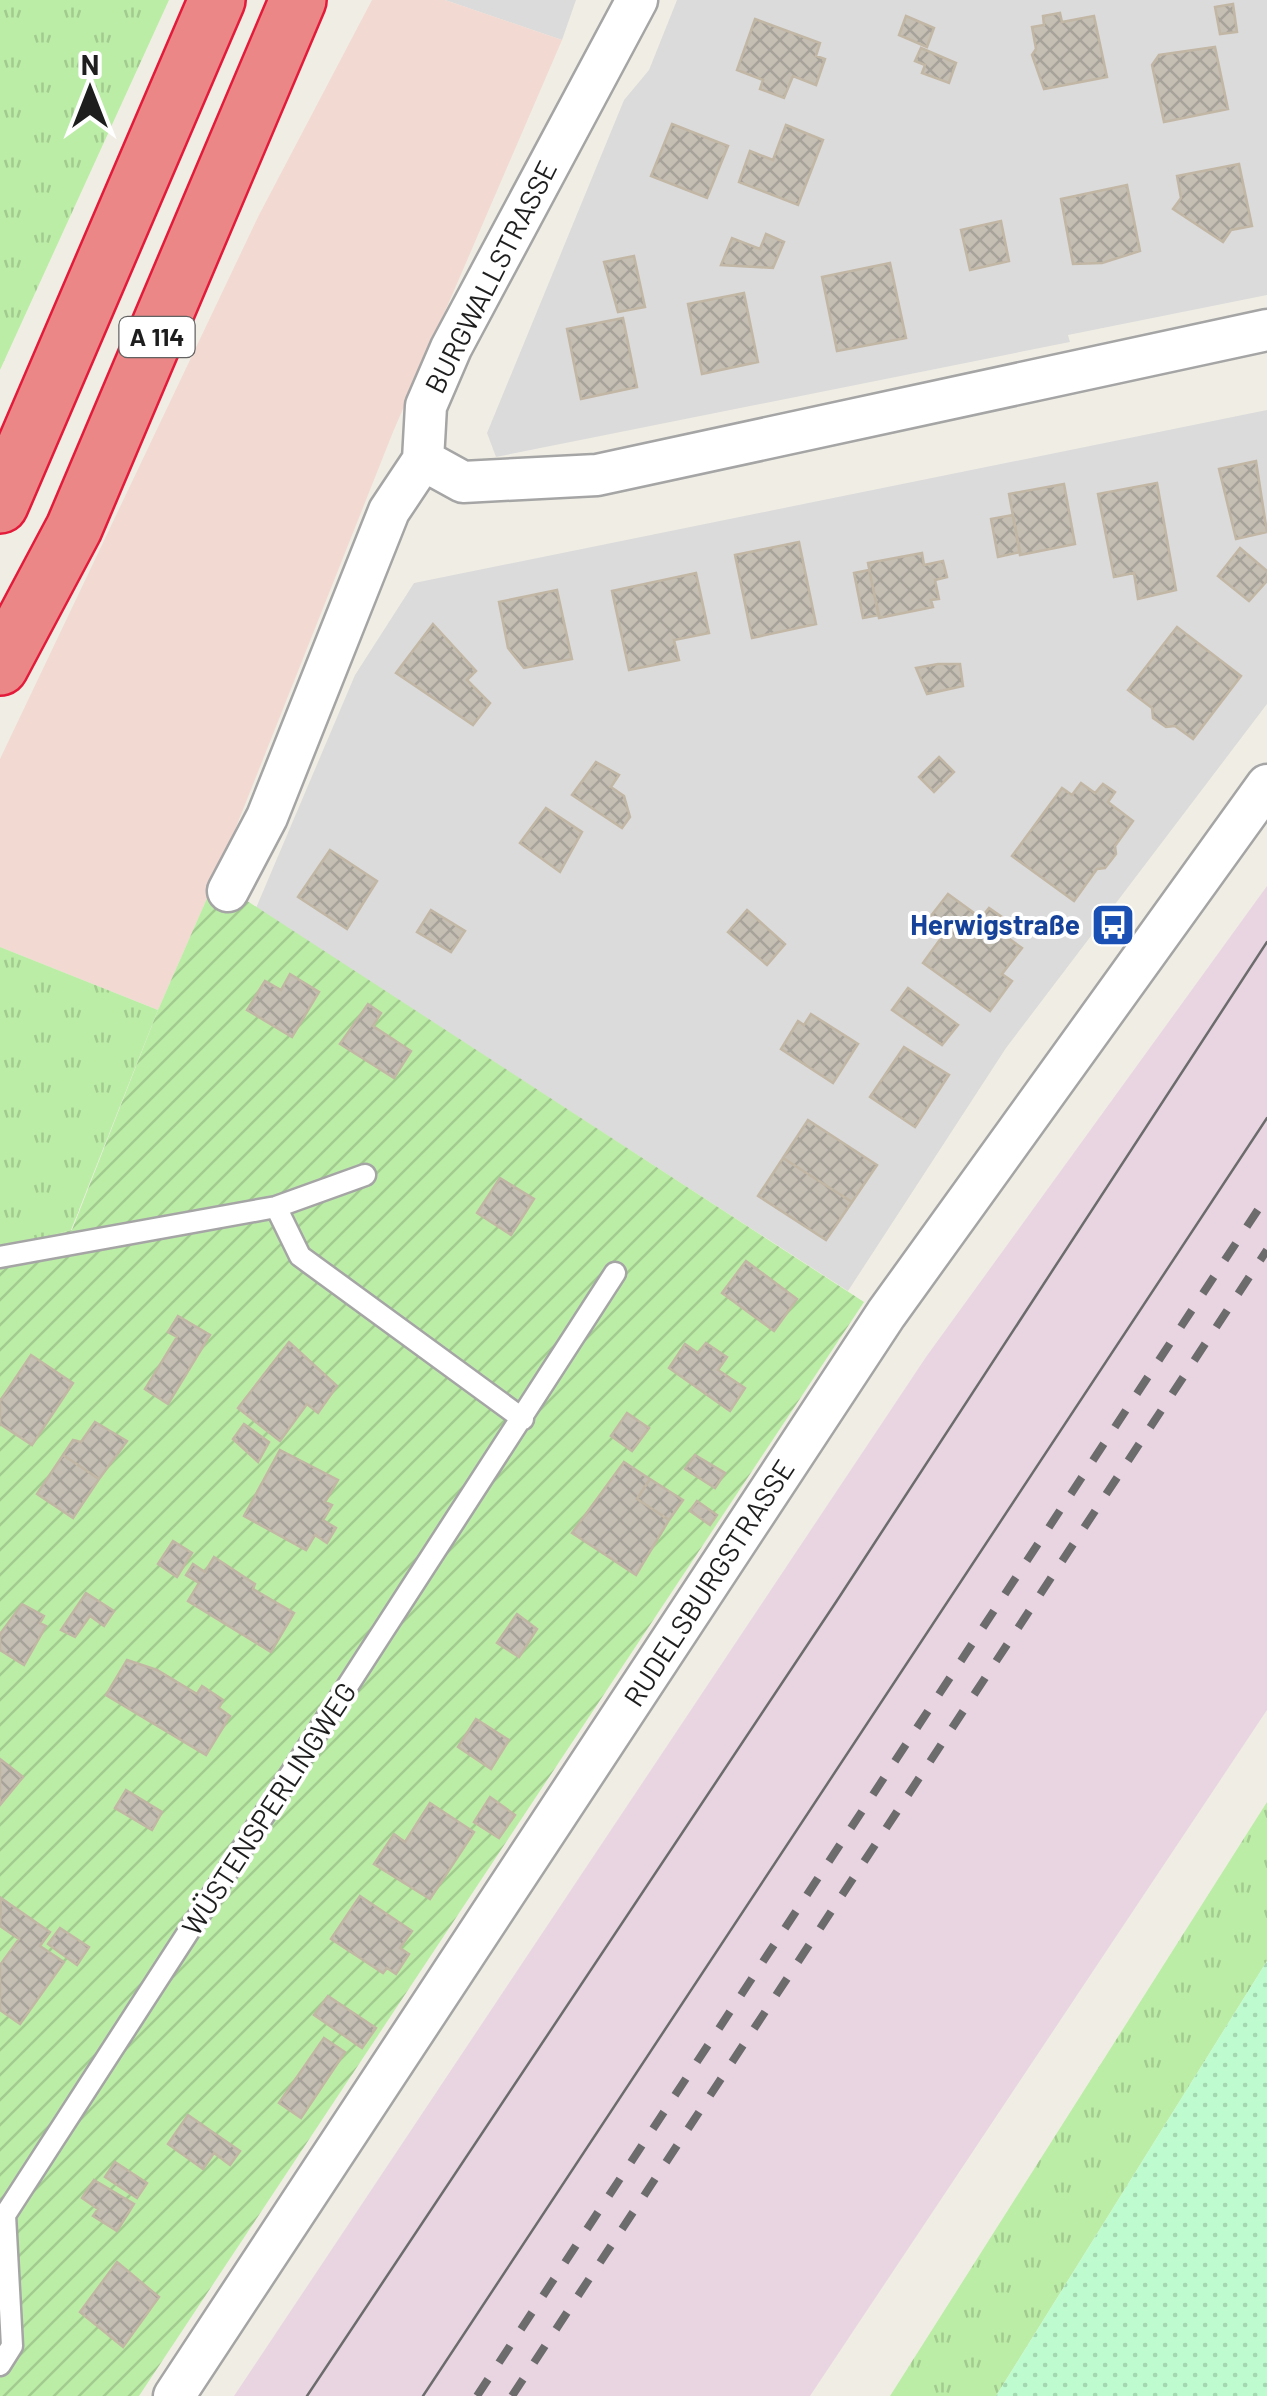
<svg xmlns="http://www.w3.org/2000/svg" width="1267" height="2396" viewBox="0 0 1267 2396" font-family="Barlow,sans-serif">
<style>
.residential{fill:#dcdbdb}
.commercial{fill:#f2d9d2}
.industrial{fill:#e9d5e2}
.grass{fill:url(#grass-tufts)}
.park{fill:url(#park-dots)}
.garden{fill:url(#garden-furrows)}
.building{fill:url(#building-cross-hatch);stroke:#c2b7a5;stroke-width:2.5}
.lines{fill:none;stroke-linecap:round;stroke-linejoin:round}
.lane-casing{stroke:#a5a5a5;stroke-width:25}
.street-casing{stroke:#a5a5a5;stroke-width:45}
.highway-casing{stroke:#e41a3a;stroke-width:60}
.lane{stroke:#fff;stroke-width:20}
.street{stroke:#fff;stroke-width:40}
.highway{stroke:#eb8787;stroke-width:55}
.tram{stroke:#6c6c6c;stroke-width:2.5}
.rail{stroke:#6c6c6c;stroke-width:8;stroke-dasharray:20 20;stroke-linecap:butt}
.labels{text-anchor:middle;stroke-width:8;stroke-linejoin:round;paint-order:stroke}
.shield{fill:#fff;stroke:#626262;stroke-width:2.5}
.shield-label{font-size:25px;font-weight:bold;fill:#1e1e1e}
.street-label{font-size:28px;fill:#1e1e1e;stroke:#fff}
.transit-label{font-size:28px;font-weight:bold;fill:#164399;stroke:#fff;text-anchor:end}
</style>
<defs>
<pattern id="grass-tufts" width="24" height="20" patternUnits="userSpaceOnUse" patternTransform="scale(2.5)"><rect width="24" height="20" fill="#bceda7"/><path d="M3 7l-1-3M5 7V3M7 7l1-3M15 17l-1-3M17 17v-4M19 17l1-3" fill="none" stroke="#a1cb8f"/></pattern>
<pattern id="park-dots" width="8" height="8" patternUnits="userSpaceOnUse" patternTransform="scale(2.5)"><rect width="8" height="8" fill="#befccf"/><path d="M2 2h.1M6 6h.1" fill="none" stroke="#a3d8b1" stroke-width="1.8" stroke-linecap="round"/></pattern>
<pattern id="garden-furrows" width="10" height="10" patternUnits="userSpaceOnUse" patternTransform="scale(2.5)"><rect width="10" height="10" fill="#bceda7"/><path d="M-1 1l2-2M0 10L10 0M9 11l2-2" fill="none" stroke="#a1cb8f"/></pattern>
<pattern id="building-cross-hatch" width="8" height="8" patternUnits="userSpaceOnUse" patternTransform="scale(2.5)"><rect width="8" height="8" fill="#c4beb3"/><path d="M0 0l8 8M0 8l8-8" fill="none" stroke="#a8a39a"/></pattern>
</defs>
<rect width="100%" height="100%" fill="#f0eee4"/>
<path class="residential" d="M445,0H576L562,40Z
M677,0H1267V295L1068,335L1070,342L496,457L487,433L624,100L649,70Z
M1267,410V704L1006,1048L848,1291L256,908L355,675L414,583Z"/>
<path class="commercial" d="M372,0H445L562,40L393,432L215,880L158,1010L0,947V759L259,215Z"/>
<path class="industrial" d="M1267,886V1710L810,2396H234L926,1357Z"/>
<path class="grass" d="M0,0H169L0,370Z
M0,947L158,1010L71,1230L0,1249Z
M1267,1802V1961L996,2396H890Z"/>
<path class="park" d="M1267,1961V2396H996Z"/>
<path class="garden" d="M215,880L864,1302L139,2396H0V1247L72,1230L158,1010Z"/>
<path class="building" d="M1233,4L1237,32L1220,34L1215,7Z
M1060,13L1062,22L1094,16L1107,77L1044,89L1032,55L1036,49L1032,27L1044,25L1043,16Z
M906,16L934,28L927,47L899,35Z
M755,19L820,43L816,56L825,59L816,85L793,76L784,98L760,89L763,80L737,70Z
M1215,47L1228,109L1164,122L1152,65L1159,55Z
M921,48L956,63L949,83L922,73L925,65L915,61Z
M672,124L728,146L707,198L651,176Z
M786,125L823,140L798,205L739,182L750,151L773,160Z
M1239,164L1252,226L1231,230L1223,242L1173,209L1181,198L1177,176Z
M1127,185L1140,251L1102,263L1073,264L1061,199Z
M1001,221L1009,261L970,270L961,230Z
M766,234L784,242L773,268L721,265L732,238L760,249Z
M634,256L645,307L618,312L604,262Z
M890,263L906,338L837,351L822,277Z
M744,293L758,362L702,374L688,304Z
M623,318L637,387L581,399L567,329Z
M1256,461L1267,532L1236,539L1219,469Z
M1157,483L1176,590L1138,599L1134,573L1114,577L1098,494Z
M1064,484L1075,544L1020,555L1009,494Z
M1013,515L1020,552L998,557L991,519Z
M799,542L816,624L752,638L735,555Z
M1240,548L1267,571V581L1249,601L1218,576Z
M922,553L924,565L943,561L947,577L935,580L939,599L931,600L933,607L879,618L868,563Z
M869,570L879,615L863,618L854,573Z
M696,573L709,633L674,640L679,660L629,670L612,591Z
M557,590L572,659L524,668L508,648L499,602Z
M433,624L476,671L467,680L490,703L473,725L396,673Z
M1177,627L1241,676L1193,739L1175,726L1166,727L1153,718L1152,708L1128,690Z
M938,664H960L963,686L927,694L916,668Z
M939,757L954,772L934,792L919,777Z
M596,762L619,775L611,787L624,796L630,817L622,828L572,795Z
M1081,783L1095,793L1103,784L1115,792L1108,802L1133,821L1115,846L1116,854L1105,868L1097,869L1074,901L1012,856L1062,788L1072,795Z
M546,808L582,832L560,872L520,843Z
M330,850L377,881L347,929L298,897Z
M948,894L981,918L989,908L1005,919L997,930L1022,948L1002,974L1012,981L990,1011L923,963L944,934L927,921Z
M431,910L465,931L451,952L417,932Z
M747,910L785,944L767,965L728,932Z
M290,974L319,992L292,1037L247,1010L265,981L281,990Z
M908,988L958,1025L942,1045L892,1010Z
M368,1004L381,1013L373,1026L411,1051L394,1078L340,1044Z
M811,1014L858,1044L833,1083L781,1049L798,1021L804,1025Z
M904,1047L949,1075L915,1127L870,1097Z
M808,1120L877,1165L852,1202L783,1158Z
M783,1158L852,1202L826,1240L758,1196Z
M500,1178L534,1199L511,1235L477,1213Z
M746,1261L797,1299L774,1331L722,1293Z
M178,1316L210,1335L168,1404L145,1389L177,1337L168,1332Z
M289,1342L337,1386L318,1413L307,1404L280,1441L238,1408Z
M706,1343L727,1357L718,1370L745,1388L730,1411L669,1368L685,1344L698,1353Z
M31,1355L73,1383L32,1445L0,1424V1401Z
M627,1413L649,1428L632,1451L611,1436Z
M95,1422L127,1441L99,1479L63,1455L73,1440L81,1442Z
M244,1424L269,1442L258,1462L233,1439Z
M280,1450L338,1480L325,1502L332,1505L323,1520L336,1528L327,1543L315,1535L306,1550L244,1516Z
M63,1455L99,1479L73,1518L37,1494Z
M695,1455L725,1473L715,1488L685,1469Z
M624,1462L650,1479L637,1499L669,1520L636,1575L572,1533Z
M650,1479L683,1500L669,1520L637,1499Z
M697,1501L717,1515L710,1525L690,1511Z
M173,1541L192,1553L177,1577L158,1564Z
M214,1557L255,1584L253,1589L294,1613L271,1652L188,1601L199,1583L186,1575L193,1564L205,1572Z
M86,1593L114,1611L104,1626L90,1616L75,1637L61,1630Z
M22,1604L44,1616L40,1623L46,1626L24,1665L0,1650V1634Z
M517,1614L537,1629L519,1657L497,1643Z
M127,1660L157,1670L197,1694L202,1686L223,1700L219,1708L230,1716L206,1755L106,1695Z
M476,1719L509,1740L491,1769L458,1747Z
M0,1759L23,1777L0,1805Z
M126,1790L162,1812L152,1830L115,1808Z
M490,1797L515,1815L499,1838L474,1822Z
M430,1803L474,1832L430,1899L374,1864L394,1834L405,1842Z
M360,1896L412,1931L400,1948L409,1954L396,1974L387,1968L383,1973L331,1939Z
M1,1898L50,1932L40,1946L64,1962L20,2024L0,2010V1965L19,1939L0,1926Z
M60,1928L89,1947L77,1965L48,1944Z
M328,1996L376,2028L362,2048L314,2015Z
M324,2038L345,2052L301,2118L279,2103Z
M188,2115L240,2151L230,2165L214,2153L203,2169L168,2144Z
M115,2162L147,2183L137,2198L105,2177Z
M94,2180L134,2204L117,2231L93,2216L98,2209L82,2198Z
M117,2262L159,2297L123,2347L80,2312Z"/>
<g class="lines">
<defs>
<path id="lane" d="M276,1207L300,1256L523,1419
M0,1257L276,1207L365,1175
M0,2365L12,2346L5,2215L615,1273"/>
<path id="street" d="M423,460L463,482L597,475L1267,330
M228,891L267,817L389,511L423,460L426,406L451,348L637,0
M174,2396L886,1314L1267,785"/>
<path id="highway" d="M0,505L217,0
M0,667L74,528L298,0"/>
</defs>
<use href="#lane" class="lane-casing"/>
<use href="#street" class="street-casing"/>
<use href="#highway" class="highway-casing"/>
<use href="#lane" class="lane"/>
<use href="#street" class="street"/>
<use href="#highway" class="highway"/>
<path class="tram" d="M307,2396L836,1602L1267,942
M423,2396L1267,1118"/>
<path class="rail" d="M477,2396L1267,1196
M512,2396L1267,1250"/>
</g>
<defs>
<symbol id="bus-square" viewBox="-11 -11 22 22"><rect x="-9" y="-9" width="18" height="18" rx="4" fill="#1a4fb4" stroke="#fff"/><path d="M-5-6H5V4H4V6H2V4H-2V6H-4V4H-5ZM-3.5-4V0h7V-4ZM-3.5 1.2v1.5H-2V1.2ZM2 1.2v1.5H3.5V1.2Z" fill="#fff"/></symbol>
</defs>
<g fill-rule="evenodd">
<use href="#bus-square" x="1088" y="900" width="50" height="50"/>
</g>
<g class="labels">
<rect class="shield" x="119.5" y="317" width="75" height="40" rx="8"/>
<g class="shield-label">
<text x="157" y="346">A 114</text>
</g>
<g class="street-label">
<text transform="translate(491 277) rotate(-63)" y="10">BURGWALLSTRASSE</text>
<text transform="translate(709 1583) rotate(-57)" y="10">RUDELSBURGSTRASSE</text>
<text transform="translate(269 1809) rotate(-57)" y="10">WÜSTENSPERLINGWEG</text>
</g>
<g class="transit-label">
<text x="1080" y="935">Herwigstraße</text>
</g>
</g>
<g transform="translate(90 90)" stroke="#ffffff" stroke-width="8" paint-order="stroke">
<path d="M0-8L18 38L0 25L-18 38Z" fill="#1e1e1e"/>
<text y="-15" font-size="28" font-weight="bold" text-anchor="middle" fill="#1e1e1e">N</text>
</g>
</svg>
